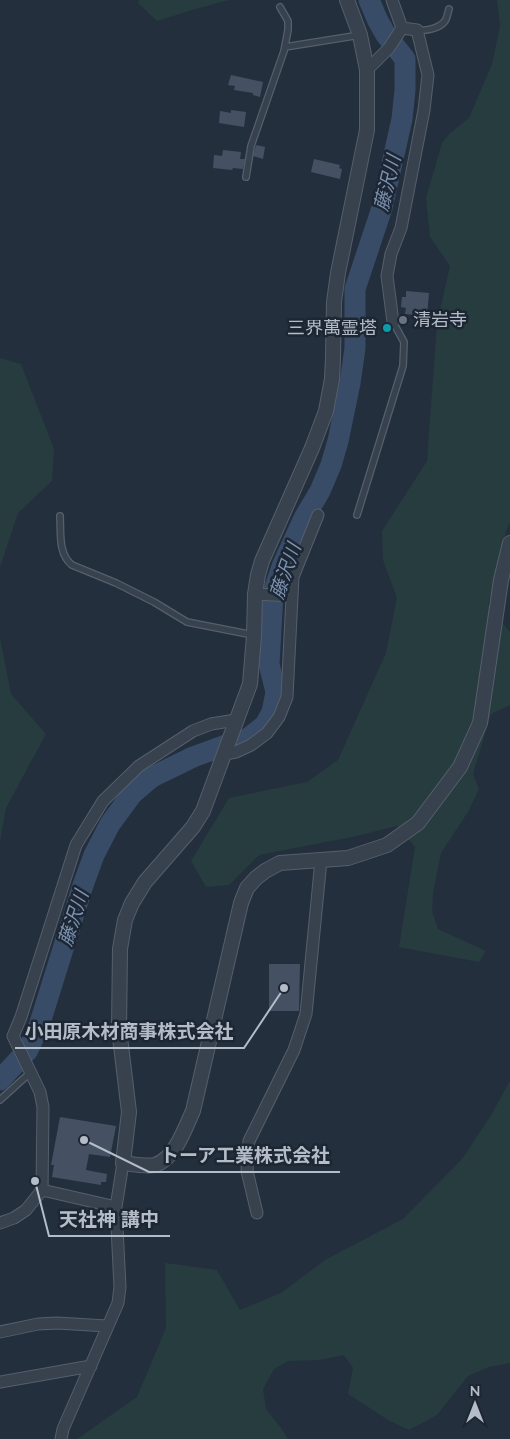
<svg xmlns="http://www.w3.org/2000/svg" width="510" height="1439" viewBox="0 0 510 1439" font-family="Mulish,'Noto Sans JP',sans-serif">
<style>
.green{fill:#263c3f}
.lines{fill:none;stroke-linecap:round;stroke-linejoin:round}
.river{stroke:#394c67;stroke-width:21}
.building{fill:#455162}
.service-casing{stroke:#565f6c;stroke-width:8}
.minor-casing{stroke:#565f6c;stroke-width:13}
.tertiary-casing{stroke:#565f6c;stroke-width:16}
.service{stroke:#38414e;stroke-width:5.5}
.minor{stroke:#38414e;stroke-width:11}
.tertiary{stroke:#38414e;stroke-width:14}
.worship-dot{fill:#6b7280;stroke:#1d2633;stroke-width:2}
.culture-dot{fill:#0f9aa8;stroke:#1d2633;stroke-width:2}
.labels{text-anchor:middle;stroke-width:5;stroke-linejoin:round;paint-order:stroke}
.poi-label{font-size:18px;fill:#b4bcc9;stroke:#1d2633;text-anchor:start}
.water-label{font-size:19px;font-style:italic;fill:#7c92b1;stroke:#1d2633}
.leader{fill:none;stroke:#b4bcc9;stroke-width:2}
.callout-dot{fill:#b4bcc9;stroke:#1d2633;stroke-width:2}
.callout-label{font-size:19px;text-anchor:middle;font-weight:bold;fill:#b4bcc9;stroke:#1d2633;stroke-width:5;stroke-linejoin:round;paint-order:stroke}
</style>
<rect width="100%" height="100%" fill="#242f3e"/>
<path class="green" d="M139,0H229L192,10L157,21L138,3Z
M497,0H510V522L506,531L488,605L510,632V705L491,714L473,774L479,789L468,812L441,853L433,893L432,911L438,929L486,951L479,962L399,947L415,847L397,826L352,837L259,855L229,885L206,887L191,861L229,798L307,782L338,760L386,653L397,598L383,560L382,531L427,461L437,324L450,266L430,237L426,198L442,143L450,133L469,118L492,64L500,26Z
M0,358L21,364L54,449L52,481L18,513L0,567Z
M0,638L11,694L46,734L6,808L0,841Z
M510,1081V1363L489,1367L468,1376L437,1415L409,1430L388,1420L348,1394L353,1368L344,1355L319,1360L288,1361L274,1369L263,1389L266,1409L281,1428L288,1439H77L137,1397L166,1328L165,1263L217,1270L240,1310L281,1293L325,1260L403,1219L463,1158L491,1115Z"/>
<g class="lines">
<path class="river" d="M0,1080L28,1050L39,1026L82,888L94,855L110,824L132,794L152,777L193,757L231,743L247,739L265,725L272,712L276,692L269,664L273,593L283,564L304,518L320,491L331,465L338,441L350,383L355,348V289L382,208L402,119L405,90V59L386,35L378,21L369,0"/>
</g>
<path class="building" d="M231,75L263,82L260,97L253,95V93L234,90L235,86L228,85Z
M231,110L246,112L244,127L219,123L220,111L231,113Z
M256,145L265,147L263,159L253,156Z
M223,150L241,152L240,159H245L243,169L233,168L232,170L213,168L214,155L222,156Z
M314,159L340,165L339,168L342,169L340,179L311,172Z
M406,291L429,293L427,316L405,314L406,308L401,307L402,297H406Z
M269,964H300L299,1011H269Z
M60,1117L116,1126L110,1157L89,1154L86,1170L107,1174L106,1182H101V1185L52,1177L54,1165H51Z"/>
<g class="lines">
<defs>
<path id="service" d="M417,30C425,31 439,29 445,21C447,18 448,12 449,9
M285,47L360,35
M246,177L251,146L284,51L288,30V21L280,7
M357,515L403,366L404,342L393,322
M60,516C61,533 58,554 72,565L116,583L154,602L187,622L253,635
M0,1100L31,1072"/>
<path id="minor" d="M392,0L402,28
M367,70L389,48L402,28
M393,322L387,276L391,254L401,228L424,110L428,75L417,30L402,28
M255,594L292,596
M225,754L236,752L251,745L267,733L279,717L287,697L293,577L318,515
M42,1190L116,1207
M257,1213L247,1171L249,1141L294,1050L306,1014L321,860
M0,1223L14,1218L26,1210L42,1190L43,1107L40,1092L13,1036L21,1017L76,845L103,801L139,766L193,731L211,724L236,720
M0,1332L38,1324L57,1323L107,1326
M0,1382L91,1366
M61,1439L63,1429L118,1303L120,1287L116,1207L123,1163"/>
<path id="tertiary" d="M347,0L360,35L367,70V130L338,273L334,302L333,358L332,379L326,411L312,448L262,561L258,575L255,594L254,636L250,684L203,811L193,827L145,882L132,903L125,920L120,949L119,1029L129,1112L123,1163C132,1164 147,1167 155,1165C175,1159 185,1128 193,1111L241,903L247,888L256,878L265,871L280,863L348,858L387,845L418,823L460,767L480,723L501,580L510,543"/>
</defs>
<use href="#service" class="service-casing"/>
<use href="#minor" class="minor-casing"/>
<use href="#tertiary" class="tertiary-casing"/>
<use href="#service" class="service"/>
<use href="#minor" class="minor"/>
<use href="#tertiary" class="tertiary"/>
</g>
<circle class="worship-dot" cx="403" cy="320" r="5"/>
<circle class="culture-dot" cx="387" cy="328" r="5"/>
<g class="labels">
<g class="poi-label">
<text x="413" y="326">清岩寺</text>
<text x="377" y="334" text-anchor="end">三界萬霊塔</text>
</g>
<g class="water-label">
<text transform="translate(387 183) rotate(-76)" y="7">藤沢川</text>
<text transform="translate(285 571) rotate(-71)" y="7">藤沢川</text>
<text transform="translate(73 918) rotate(-72)" y="7">藤沢川</text>
</g>
</g>
<path class="leader" d="M284 988L244 1048H15M84 1140L149 1172H340M35 1181L49 1236H170"/>
<g class="callout-dot">
<circle cx="284" cy="988" r="5"/>
<circle cx="84" cy="1140" r="5"/>
<circle cx="35" cy="1181" r="5"/>
</g>
<g class="callout-label">
<text x="129" y="1038">小田原木材商事株式会社</text>
<text x="245" y="1162">トーア工業株式会社</text>
<text x="109" y="1226">天社神 講中</text>
</g>
<g transform="translate(475 1404)" stroke="#1d2633" stroke-width="4" paint-order="stroke">
<path d="M0-4L9 19L0 12L-9 19Z" fill="#b4bcc9"/>
<text y="-8" font-size="14" font-weight="bold" text-anchor="middle" fill="#b4bcc9">N</text>
</g>
</svg>
